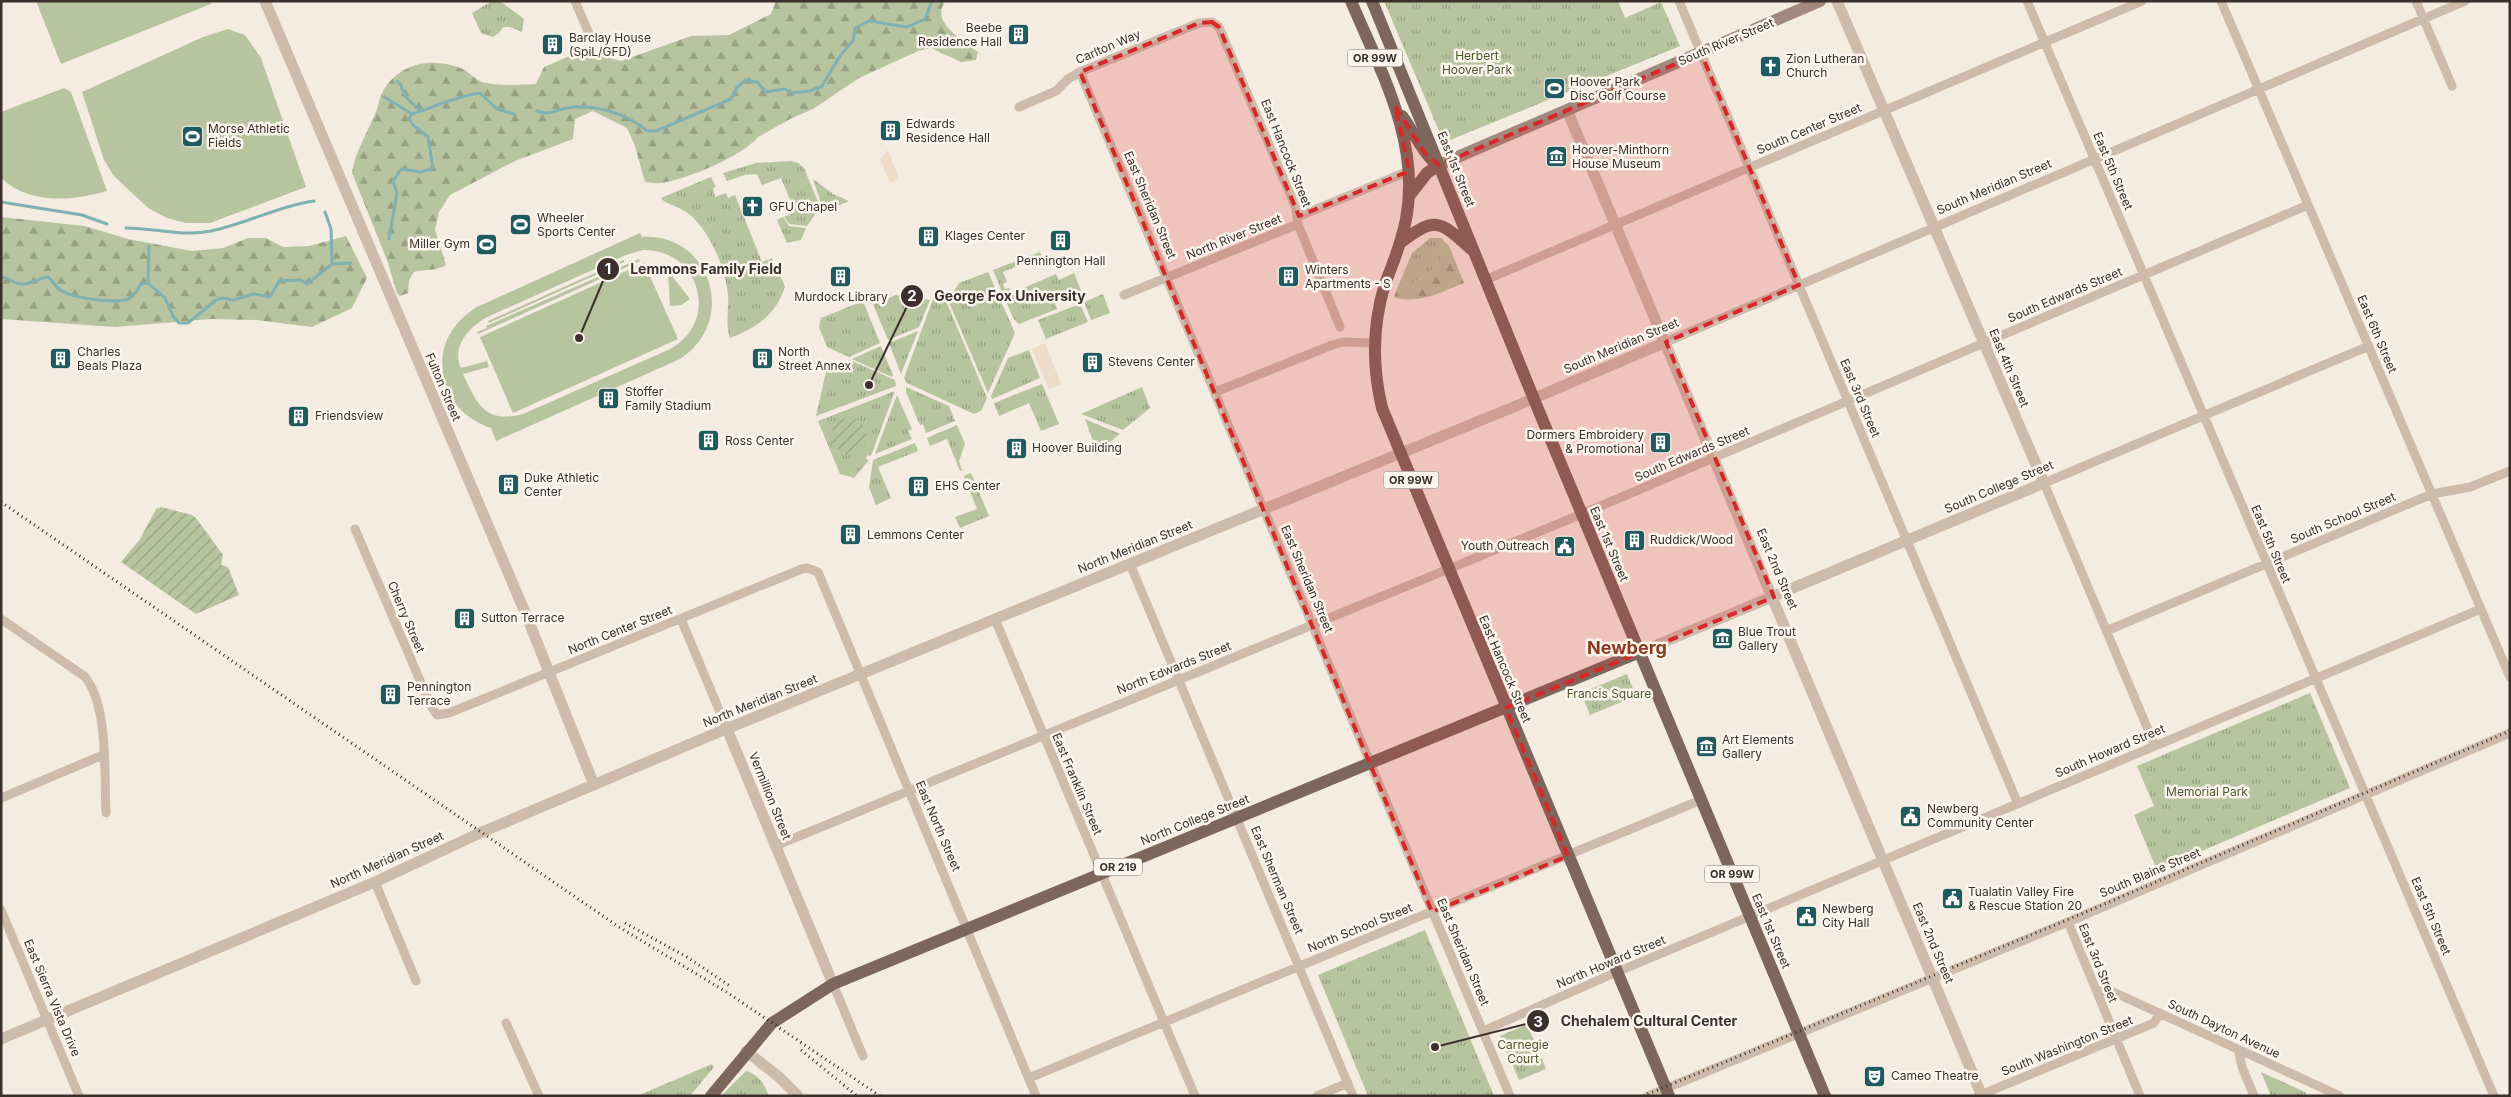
<svg xmlns="http://www.w3.org/2000/svg" width="2511" height="1097" viewBox="0 0 2511 1097" font-family="Inter,sans-serif">
<style>
.grass{fill:url(#grass-tufts)}
.forest{fill:url(#forest-firs)}
.garden{fill:url(#garden-furrows)}
.pitch{fill:#b8c4a0;fill-rule:evenodd}
.plaza{fill:#ecdcc8}
.lines{fill:none;stroke-linecap:round;stroke-linejoin:round}
.stream{stroke:#7fb0b2;stroke-width:3}
.minor{stroke:#cdbbac;stroke-width:9}
.tertiary{stroke:#cdbbac;stroke-width:11}
.secondary{stroke:#a18a7d;stroke-width:12}
.primary{stroke:#7d675c;stroke-width:12}
.rail{stroke:#3b302b;stroke-width:3;stroke-dasharray:1 4;stroke-linecap:butt}
.marked{fill:#d62828;fill-opacity:0.2;stroke:#d62828;stroke-width:4;stroke-dasharray:10 6;stroke-linejoin:round}
.labels{text-anchor:middle;stroke-width:5;stroke-linejoin:round;paint-order:stroke}
.shield{fill:#fbf5ee;stroke:#756b66;stroke-width:1}
.shield-label{font-size:11px;font-weight:bold;fill:#3b302b}
.poi-label{font-size:12px;fill:#3b302b;stroke:#fbf5ee;text-anchor:start}
.street-label{font-size:12px;fill:#3b302b;stroke:#fbf5ee}
.park-label{font-size:12px;fill:#4a5a2e;stroke:#fbf5ee}
.district-label{font-size:18px;font-weight:bold;fill:#8c3b22;stroke:#fbf5ee}
.leader{fill:none;stroke:#3b302b;stroke-width:2}
.callout-dot{fill:#3b302b;stroke:#fbf5ee;stroke-width:2}
.mark-label{font-size:15px;text-anchor:middle;font-weight:bold;fill:#fff}
.callout-label{font-size:14px;text-anchor:middle;font-weight:bold;fill:#3b302b;stroke:#fbf5ee;stroke-width:5;stroke-linejoin:round;paint-order:stroke}
</style>
<defs>
<pattern id="grass-tufts" width="24" height="20" patternUnits="userSpaceOnUse" patternTransform="scale(1.25)"><rect width="24" height="20" fill="#b8c4a0"/><path d="M3 7l-1-3M5 7V3M7 7l1-3M15 17l-1-3M17 17v-4M19 17l1-3" fill="none" stroke="#97a083"/></pattern>
<pattern id="forest-firs" width="22" height="20" patternUnits="userSpaceOnUse" patternTransform="scale(1.25)"><rect width="22" height="20" fill="#b8c4a0"/><path d="M5 1l3.5 6h-7zM16 11l3.5 6h-7z" fill="#97a083"/></pattern>
<pattern id="garden-furrows" width="10" height="10" patternUnits="userSpaceOnUse" patternTransform="scale(1.25)"><rect width="10" height="10" fill="#b8c4a0"/><path d="M-1 1l2-2M0 10L10 0M9 11l2-2" fill="none" stroke="#97a083"/></pattern>
</defs>
<rect width="100%" height="100%" fill="#f4ebe1"/>
<path class="grass" d="M492,1H500L524,19L522,32L510,27H503L499,33L493,37L481,33L472,13Z
M1384,1H1618L1625,18L1661,2L1680,46L1450,140L1442,136L1439,131Z
M791,161L798,163L804,168L818,202L816,213L807,226L789,224L784,217L795,212L781,178L762,185L757,174L745,175L727,181L723,173L756,163Z
M711,177L716,187L713,188L715,197L726,193L728,198L735,195L762,262L772,258L785,287C775,316 757,327 730,338C725,324 729,311 728,296C726,269 710,231 689,214C680,207 669,205 661,199L663,197Z
M813,179L833,194L849,201L819,214L820,200Z
M783,217L789,226L806,228L801,240L787,243L777,220Z
M1430,238H1441L1449,246L1441,251C1432,279 1422,278 1397,289L1412,253Z
M1040,252L1042,256L1003,272L1007,282L1003,284L1005,289L1009,288L1012,293L1056,274L1059,280L1074,273L1082,293L1055,304L1057,309L1019,324L1013,318L993,270Z
M988,272L1015,333L988,393L948,300L959,283Z
M1103,294L1110,313L1091,320L1084,302Z
M896,295L930,300L919,327L888,340L873,304Z
M933,299L946,301L987,398L981,411L974,414L907,383L904,378Z
M863,301L880,343L849,357L827,347L819,327L821,318Z
M1080,304L1088,322L1046,339L1038,320Z
M918,331L901,374L889,343Z
M881,346L893,375L892,377L852,359Z
M1029,350L1040,378L992,399L991,396L1008,358Z
M850,360L895,380L896,386L816,416L826,372Z
M1042,384L1059,424L1041,431L1029,403L999,416L994,403Z
M906,387L949,406L955,421L926,433L923,424L920,425L906,392Z
M1142,387L1150,408L1123,430L1081,414Z
M895,391L871,456L867,455L866,459L869,460L854,478L840,474L818,421Z
M897,395L912,429L908,431L912,439L875,454Z
M1085,419L1120,434L1105,446L1096,449Z
M957,425L965,444L959,461L962,470L960,471L947,439L930,446L927,438Z
M915,443L918,451L878,467L891,498L876,505L869,487L873,460Z
M971,473L989,516L960,528L955,517L977,509L964,476Z
M1627,674L1636,696L1590,715L1581,693Z
M2310,693L2350,788L2157,870L2134,815L2154,806L2137,766Z
M1425,930L1494,1096H1368L1318,975Z
M1527,1024L1546,1069L1519,1080L1500,1036Z
M712,1064L714,1067L690,1096H637Z
M746,1071C756,1072 767,1086 768,1096H721Z
M2261,1072L2307,1093L2302,1096H2271Z"/>
<path class="forest" d="M776,1H946C928,21 965,42 978,52L976,60L961,62L931,48L918,51L859,78L813,109L792,118L758,137C743,156 685,180 661,183C656,184 650,182 645,182L635,146L627,128L593,111L575,119L573,139L515,161L450,195L439,212L435,230L446,265C438,271 424,269 414,272L409,280L408,293L400,296L397,293L387,260L352,173C355,150 369,131 377,109C379,104 379,99 381,95C397,63 431,56 463,69C469,72 475,79 482,82C495,86 521,85 536,84L544,67L574,54L598,55L621,61L691,36L729,35L771,14Z
M1,217L85,226L128,239L192,251L223,248L248,238H266L283,247L309,246L346,236L367,278L352,308L312,327L256,320L211,319L115,327L1,319Z
M1449,246L1464,283C1442,292 1417,305 1394,297L1397,289C1422,278 1432,279 1441,251Z"/>
<path class="garden" d="M831 436a18 18 0 1 1 36 0a18 18 0 1 1-36 0Z
M161,507L192,515L196,518L223,555L221,565L228,567L239,595L196,614L121,562L140,539L156,509Z"/>
<path class="pitch" d="M36,1H210L211,4L61,64Z
M228,29L245,35L261,58L306,187L210,223H186L167,218L148,208L114,176L104,160L82,92L203,37Z
M64,88L71,92L107,191C72,201 30,205 1,178V112Z
M640,233L642,237C712,233 738,322 680,359L496,441L491,428C468,420 450,404 444,380L439,381L437,375L443,373C439,344 453,322 477,307ZM643,250C701,249 721,324 668,350L523,414C485,424 477,404 463,374L489,367L487,361L461,368C451,347 469,327 487,317L626,255Z
M639,259L640,261L478,334L477,332L487,328L486,326Z
M624,260V262L489,323L488,321Z
M644,263L678,339L513,413L480,337Z
M668,271L690,299L681,305L670,306Z"/>
<path class="plaza" d="M888,150L899,179L890,183L880,159Z
M1045,343L1061,384L1049,389L1032,349Z"/>
<g class="lines">
<path class="stream" d="M397,81L401,85C403,97 412,103 421,111
M384,97L412,114
M537,111C549,116 555,110 567,108C593,103 628,114 647,131H656L731,99L737,87L746,80L757,82L766,92L784,89L792,93L810,91L822,86L840,56L853,41L855,28L869,21L907,27L925,19L932,1
M1,202L82,215L107,224
M325,212L331,229L332,264
M126,228C155,228 183,237 211,231C246,224 278,206 314,201
M389,239L397,193L393,181L401,169L421,172L433,168L428,137L413,125L409,119L412,114C435,107 456,96 480,93L497,109L514,114
M1,277C10,277 15,286 24,284C33,283 39,278 48,277C53,281 56,288 62,291C74,298 114,304 128,299C135,296 137,290 141,284L148,283L165,298L173,316L179,323H188L216,300L222,298L233,300L254,294L270,297L279,281L301,280L307,284L332,264L351,263
M148,283L149,246"/>
<path class="minor" d="M575,1L590,36
M1679,1L2018,804
M2027,1L2494,1096
M2221,1L2510,677
M2416,1L2452,86
M1080,72L1510,1096
M1019,107L1056,91L1068,79L1080,72L1199,23L1212,22L1219,27L1296,208L1298,224L1340,327
M1297,217L1409,171
M1485,280L2142,1
M1124,295L1298,224
M1666,342L2465,1
M1215,392L1332,345L1343,342L1374,343
M355,529L431,706L437,715L449,713L802,569L807,568L818,572L1036,1096
M1130,564L1353,1096
M1,619L84,676C109,703 104,776 106,813
M681,619L727,729
M995,619L1195,1096
M2106,631L2432,494L2470,487L2510,471
M2155,746L2044,483L2369,346
M1,798L103,755
M775,846L1582,514L2308,205
M375,882L416,981
M1,910L79,1096
M2068,922L2140,1096
M833,984L863,1056
M2097,992L2109,990L2340,1096
M506,1023L539,1096
M1483,1031L1617,972L2481,609
M2238,1049L2242,1067L2254,1096
M1029,1078L1701,800
M1317,1096L1348,1083
M1648,1096L2068,922L2510,733
M1978,1096L2154,1023L2160,1013"/>
<path class="tertiary" d="M265,1L527,617L594,785
M1567,110L1982,1096
M1640,652L2044,483L1837,1
M727,729L833,984
M1,1039L375,882L482,832L714,734L1516,406L1666,342
M746,1051L779,1077L798,1096"/>
<path class="secondary" d="M1439,165L1820,1"/>
<path class="primary" d="M1351,1C1380,70 1421,142 1406,219C1402,242 1393,263 1385,284C1372,326 1372,366 1382,408L1669,1096
M1372,1L1538,409L1825,1096
M1402,116C1412,129 1425,157 1437,164
M1409,196L1427,173L1439,165
M1400,243C1436,216 1439,220 1471,249
M711,1096L772,1023L833,984L1640,652"/>
<path class="rail" d="M1,502L619,927L728,993L880,1096
M625,923L687,957L730,986
M801,1050L857,1096
M1643,1096L2067,920L2510,731"/>
</g>
<path class="marked" d="M1212,22L1219,27L1299,216L1409,171L1395,106L1425,153L1439,165L1701,53L1799,285L1666,342L1774,597L1506,708L1568,856L1432,912L1080,72L1199,23Z"/>
<defs>
<symbol id="building-square" viewBox="-11 -11 22 22"><rect x="-9" y="-9" width="18" height="18" rx="4" fill="#1f5a5e" stroke="#fbf5ee"/><path d="M-4-6H4V6H1V3H-1V6H-4ZM-2.5-4.3h1.7v1.8h-1.7ZM.8-4.3h1.7v1.8H.8ZM-2.5-1h1.7V.8h-1.7ZM.8-1h1.7V.8H.8Z" fill="#fff"/></symbol>
<symbol id="church-square" viewBox="-11 -11 22 22"><rect x="-9" y="-9" width="18" height="18" rx="4" fill="#1f5a5e" stroke="#fbf5ee"/><path d="M-1.2-6h2.4v3.5h3.3v2.4h-3.3V6h-2.4V-.1h-3.3v-2.4h3.3Z" fill="#fff"/></symbol>
<symbol id="stadium-square" viewBox="-11 -11 22 22"><rect x="-9" y="-9" width="18" height="18" rx="4" fill="#1f5a5e" stroke="#fbf5ee"/><path d="M0-5a6.5 5 0 1 0 0 10a6.5 5 0 1 0 0-10ZM-3.5-1.8h7v3.6h-7Z" fill="#fff"/></symbol>
<symbol id="museum-square" viewBox="-11 -11 22 22"><rect x="-9" y="-9" width="18" height="18" rx="4" fill="#1f5a5e" stroke="#fbf5ee"/><path d="M0-6L6-3V-2H-6V-3ZM-5-1h2V3h-2ZM-1-1h2V3h-2ZM3-1h2V3H3ZM-6 4H6V6H-6Z" fill="#fff"/></symbol>
<symbol id="civic-square" viewBox="-11 -11 22 22"><rect x="-9" y="-9" width="18" height="18" rx="4" fill="#1f5a5e" stroke="#fbf5ee"/><path d="M-.6-6.5H3V-4.5H.6V-3L4-1V1h2V6H-6V1h2V-1L-.6-3ZM-1.2 2.5V6h2.4V2.5Z" fill="#fff"/></symbol>
<symbol id="theatre-square" viewBox="-11 -11 22 22"><rect x="-9" y="-9" width="18" height="18" rx="4" fill="#1f5a5e" stroke="#fbf5ee"/><path d="M-5-5.5Q0-4 5-5.5V0Q5 5 0 6Q-5 5-5 0ZM-3.3-2.5H-1v1.5H-3.3ZM1-2.5H3.3v1.5H1ZM-2.8 1Q0 5.5 2.8 1Z" fill="#fff"/></symbol>
</defs>
<g fill-rule="evenodd">
<use href="#building-square" x="1006" y="22" width="25" height="25"/>
<use href="#building-square" x="540" y="32" width="25" height="25"/>
<use href="#church-square" x="1758" y="54" width="25" height="25"/>
<use href="#stadium-square" x="1542" y="76" width="25" height="25"/>
<use href="#building-square" x="878" y="118" width="25" height="25"/>
<use href="#stadium-square" x="180" y="124" width="25" height="25"/>
<use href="#museum-square" x="1544" y="144" width="25" height="25"/>
<use href="#church-square" x="740" y="194" width="25" height="25"/>
<use href="#stadium-square" x="508" y="212" width="25" height="25"/>
<use href="#building-square" x="916" y="224" width="25" height="25"/>
<use href="#building-square" x="1048" y="228" width="25" height="25"/>
<use href="#stadium-square" x="474" y="232" width="25" height="25"/>
<use href="#building-square" x="828" y="264" width="25" height="25"/>
<use href="#building-square" x="1276" y="264" width="25" height="25"/>
<use href="#building-square" x="48" y="346" width="25" height="25"/>
<use href="#building-square" x="750" y="346" width="25" height="25"/>
<use href="#building-square" x="1080" y="350" width="25" height="25"/>
<use href="#building-square" x="596" y="386" width="25" height="25"/>
<use href="#building-square" x="286" y="404" width="25" height="25"/>
<use href="#building-square" x="696" y="428" width="25" height="25"/>
<use href="#building-square" x="1648" y="430" width="25" height="25"/>
<use href="#building-square" x="1004" y="436" width="25" height="25"/>
<use href="#building-square" x="496" y="472" width="25" height="25"/>
<use href="#building-square" x="906" y="474" width="25" height="25"/>
<use href="#building-square" x="838" y="522" width="25" height="25"/>
<use href="#building-square" x="1622" y="528" width="25" height="25"/>
<use href="#civic-square" x="1552" y="534" width="25" height="25"/>
<use href="#building-square" x="452" y="606" width="25" height="25"/>
<use href="#museum-square" x="1710" y="626" width="25" height="25"/>
<use href="#building-square" x="378" y="682" width="25" height="25"/>
<use href="#museum-square" x="1694" y="734" width="25" height="25"/>
<use href="#civic-square" x="1898" y="804" width="25" height="25"/>
<use href="#civic-square" x="1940" y="886" width="25" height="25"/>
<use href="#civic-square" x="1794" y="904" width="25" height="25"/>
<use href="#theatre-square" x="1862" y="1064" width="25" height="25"/>
</g>
<g class="labels">
<g class="shield">
<rect x="1347.5" y="49.5" width="55" height="17" rx="4"/>
<rect x="1383.5" y="471.5" width="55" height="17" rx="4"/>
<rect x="1094" y="858.5" width="48" height="17" rx="4"/>
<rect x="1704.5" y="865.5" width="55" height="17" rx="4"/>
</g>
<g class="shield-label">
<text x="1375" y="62">OR 99W</text>
<text x="1411" y="484">OR 99W</text>
<text x="1118" y="871">OR 219</text>
<text x="1732" y="878">OR 99W</text>
</g>
<g class="poi-label">
<text x="1002" y="32" text-anchor="end">Beebe<tspan x="1002" dy="14">Residence Hall</tspan></text>
<text x="569" y="42">Barclay House<tspan x="569" dy="14">(SpiL/GFD)</tspan></text>
<text x="1786" y="63">Zion Lutheran<tspan x="1786" dy="14">Church</tspan></text>
<text x="1570" y="86">Hoover Park<tspan x="1570" dy="14">Disc Golf Course</tspan></text>
<text x="906" y="128">Edwards<tspan x="906" dy="14">Residence Hall</tspan></text>
<text x="208" y="133">Morse Athletic<tspan x="208" dy="14">Fields</tspan></text>
<text x="1572" y="154">Hoover-Minthorn<tspan x="1572" dy="14">House Museum</tspan></text>
<text x="769" y="211">GFU Chapel</text>
<text x="537" y="222">Wheeler<tspan x="537" dy="14">Sports Center</tspan></text>
<text x="945" y="240">Klages Center</text>
<text x="470" y="248" text-anchor="end">Miller Gym</text>
<text x="1061" y="265" text-anchor="middle">Pennington Hall</text>
<text x="1305" y="274">Winters<tspan x="1305" dy="14">Apartments - S</tspan></text>
<text x="841" y="301" text-anchor="middle">Murdock Library</text>
<text x="77" y="356">Charles<tspan x="77" dy="14">Beals Plaza</tspan></text>
<text x="778" y="356">North<tspan x="778" dy="14">Street Annex</tspan></text>
<text x="1108" y="366">Stevens Center</text>
<text x="625" y="396">Stoffer<tspan x="625" dy="14">Family Stadium</tspan></text>
<text x="315" y="420">Friendsview</text>
<text x="1644" y="439" text-anchor="end">Dormers Embroidery<tspan x="1644" dy="14">&amp; Promotional</tspan></text>
<text x="725" y="445">Ross Center</text>
<text x="1032" y="452">Hoover Building</text>
<text x="524" y="482">Duke Athletic<tspan x="524" dy="14">Center</tspan></text>
<text x="935" y="490">EHS Center</text>
<text x="867" y="539">Lemmons Center</text>
<text x="1650" y="544">Ruddick/Wood</text>
<text x="1549" y="550" text-anchor="end">Youth Outreach</text>
<text x="481" y="622">Sutton Terrace</text>
<text x="1738" y="636">Blue Trout<tspan x="1738" dy="14">Gallery</tspan></text>
<text x="407" y="691">Pennington<tspan x="407" dy="14">Terrace</tspan></text>
<text x="1722" y="744">Art Elements<tspan x="1722" dy="14">Gallery</tspan></text>
<text x="1927" y="813">Newberg<tspan x="1927" dy="14">Community Center</tspan></text>
<text x="1968" y="896">Tualatin Valley Fire<tspan x="1968" dy="14">&amp; Rescue Station 20</tspan></text>
<text x="1822" y="913">Newberg<tspan x="1822" dy="14">City Hall</tspan></text>
<text x="1891" y="1080">Cameo Theatre</text>
</g>
<g class="street-label">
<text transform="translate(1726 42) rotate(-23)" y="4">South River Street</text>
<text transform="translate(1108 47) rotate(-23)" y="4">Carlton Way</text>
<text transform="translate(1809 129) rotate(-23)" y="4">South Center Street</text>
<text transform="translate(1286 153) rotate(68)" y="4">East Hancock Street</text>
<text transform="translate(1456 169) rotate(68)" y="4">East 1st Street</text>
<text transform="translate(2113 171) rotate(67)" y="4">East 5th Street</text>
<text transform="translate(1994 187) rotate(-23)" y="4">South Meridian Street</text>
<text transform="translate(1150 205) rotate(67)" y="4">East Sheridan Street</text>
<text transform="translate(1234 237) rotate(-22)" y="4">North River Street</text>
<text transform="translate(2065 295) rotate(-23)" y="4">South Edwards Street</text>
<text transform="translate(2377 334) rotate(67)" y="4">East 6th Street</text>
<text transform="translate(1621 346) rotate(-23)" y="4">South Meridian Street</text>
<text transform="translate(2009 368) rotate(67)" y="4">East 4th Street</text>
<text transform="translate(443 387) rotate(67)" y="4">Fulton Street</text>
<text transform="translate(1860 398) rotate(67)" y="4">East 3rd Street</text>
<text transform="translate(1692 454) rotate(-23)" y="4">South Edwards Street</text>
<text transform="translate(1999 487) rotate(-23)" y="4">South College Street</text>
<text transform="translate(2343 518) rotate(-23)" y="4">South School Street</text>
<text transform="translate(1609 544) rotate(67)" y="4">East 1st Street</text>
<text transform="translate(2271 544) rotate(67)" y="4">East 5th Street</text>
<text transform="translate(1135 547) rotate(-22)" y="4">North Meridian Street</text>
<text transform="translate(1777 569) rotate(67)" y="4">East 2nd Street</text>
<text transform="translate(1307 579) rotate(67)" y="4">East Sheridan Street</text>
<text transform="translate(406 617) rotate(67)" y="4">Cherry Street</text>
<text transform="translate(620 630) rotate(-22)" y="4">North Center Street</text>
<text transform="translate(1174 668) rotate(-22)" y="4">North Edwards Street</text>
<text transform="translate(1505 669) rotate(67)" y="4">East Hancock Street</text>
<text transform="translate(760 701) rotate(-22)" y="4">North Meridian Street</text>
<text transform="translate(2110 751) rotate(-23)" y="4">South Howard Street</text>
<text transform="translate(1077 784) rotate(67)" y="4">East Franklin Street</text>
<text transform="translate(770 796) rotate(68)" y="4">Vermillion Street</text>
<text transform="translate(1195 820) rotate(-22)" y="4">North College Street</text>
<text transform="translate(938 826) rotate(67)" y="4">East North Street</text>
<text transform="translate(387 860) rotate(-24)" y="4">North Meridian Street</text>
<text transform="translate(2150 873) rotate(-23)" y="4">South Blaine Street</text>
<text transform="translate(1277 880) rotate(67)" y="4">East Sherman Street</text>
<text transform="translate(2431 916) rotate(67)" y="4">East 5th Street</text>
<text transform="translate(1360 928) rotate(-22)" y="4">North School Street</text>
<text transform="translate(1771 931) rotate(67)" y="4">East 1st Street</text>
<text transform="translate(1933 943) rotate(67)" y="4">East 2nd Street</text>
<text transform="translate(1463 952) rotate(67)" y="4">East Sheridan Street</text>
<text transform="translate(1611 962) rotate(-23)" y="4">North Howard Street</text>
<text transform="translate(2098 963) rotate(68)" y="4">East 3rd Street</text>
<text transform="translate(52 998) rotate(67)" y="4">East Sierra Vista Drive</text>
<text transform="translate(2224 1029) rotate(25)" y="4">South Dayton Avenue</text>
<text transform="translate(2067 1046) rotate(-22)" y="4">South Washington Street</text>
</g>
<g class="park-label">
<text x="1477" y="60">Herbert<tspan x="1477" dy="14">Hoover Park</tspan></text>
<text x="1609" y="698">Francis Square</text>
<text x="2207" y="796">Memorial Park</text>
<text x="1523" y="1049">Carnegie<tspan x="1523" dy="14">Court</tspan></text>
</g>
<g class="district-label">
<text x="1627" y="654">Newberg</text>
</g>
</g>
<path class="leader" d="M579 338L608 269M869 385L912 296M1435 1047L1538 1021"/>
<g class="callout-dot">
<circle cx="579" cy="338" r="5"/>
<circle cx="869" cy="385" r="5"/>
<circle cx="1435" cy="1047" r="5"/>
<circle cx="608" cy="269" r="12"/>
<circle cx="912" cy="296" r="12"/>
<circle cx="1538" cy="1021" r="12"/>
</g>
<g class="mark-label">
<text x="608" y="274">1</text>
<text x="912" y="301">2</text>
<text x="1538" y="1027">3</text>
</g>
<g class="callout-label">
<text x="706" y="274">Lemmons Family Field</text>
<text x="1010" y="301">George Fox University</text>
<text x="1649" y="1026">Chehalem Cultural Center</text>
</g>
<rect width="2511" height="1097" fill="none" stroke="#3b302b" stroke-width="5"/>
</svg>
